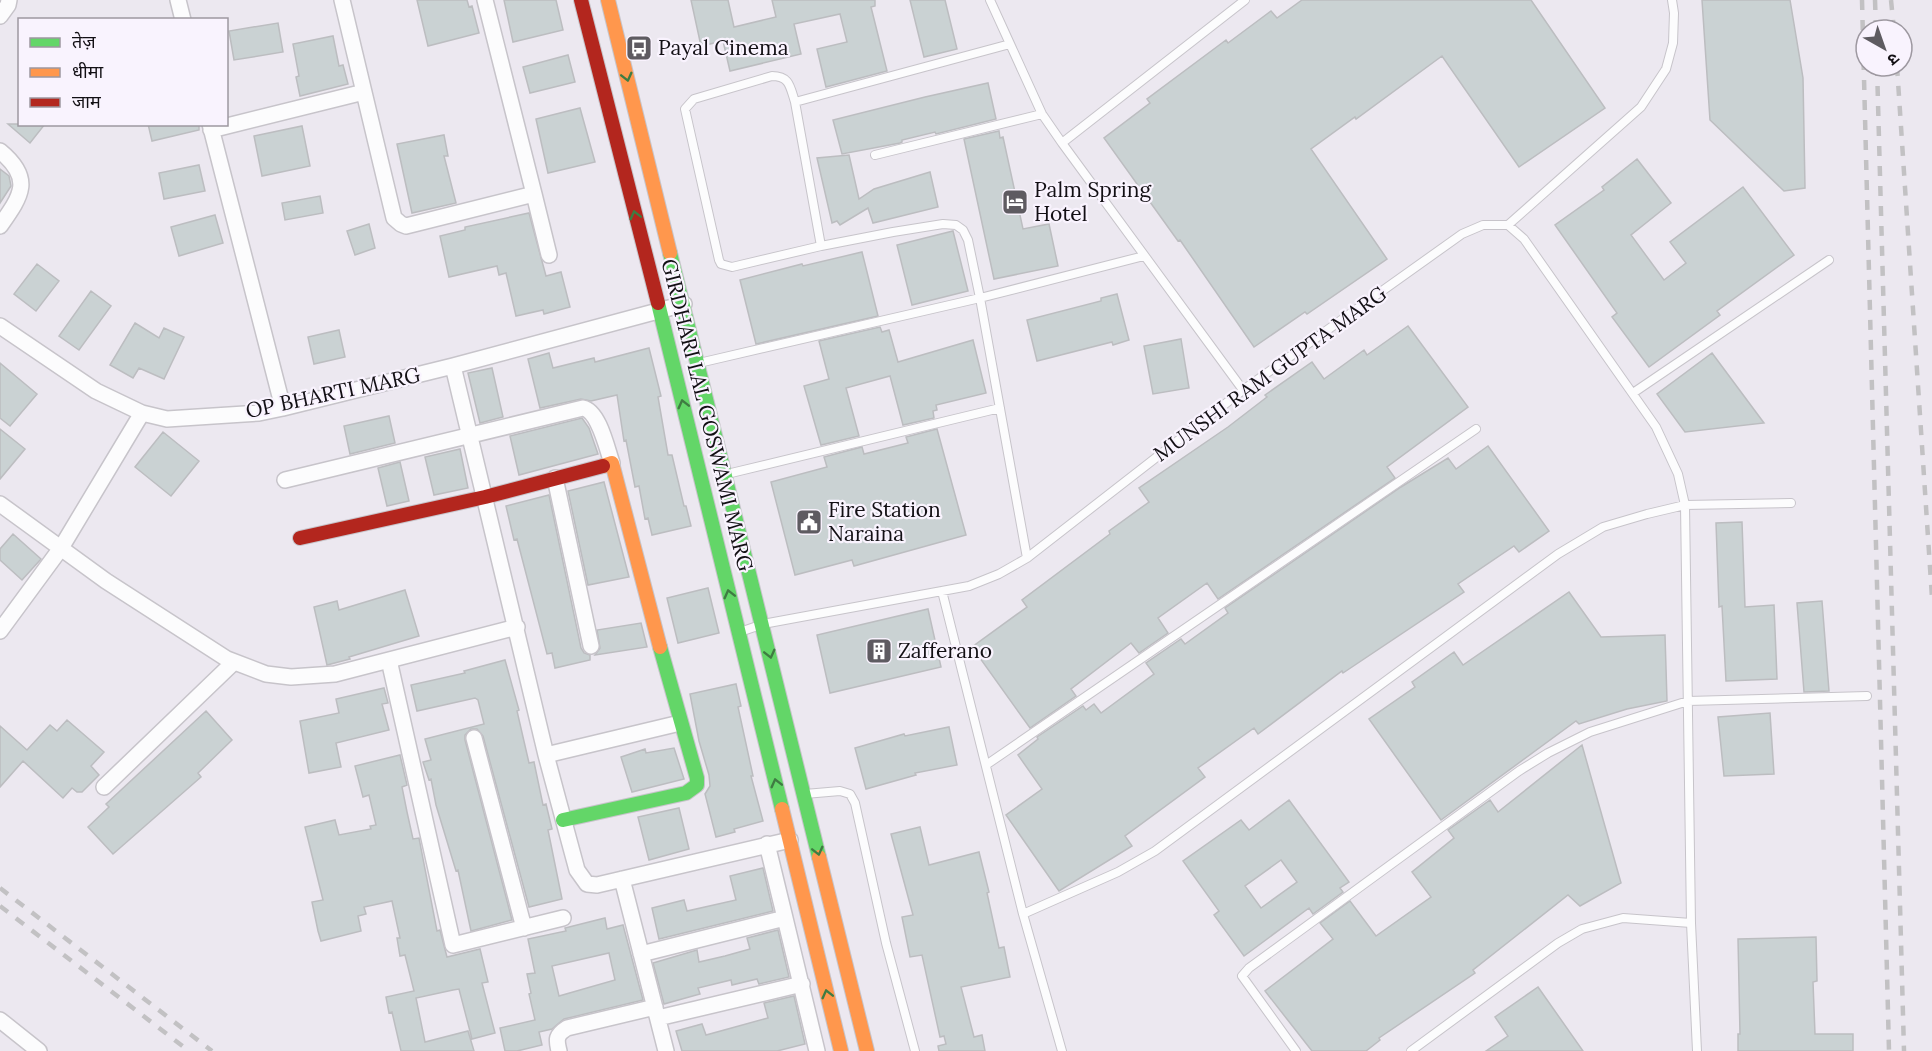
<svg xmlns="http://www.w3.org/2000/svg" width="1932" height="1051" viewBox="0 0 1932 1051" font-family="Lora,'Noto Sans Devanagari',serif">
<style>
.building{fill:#cad2d3;stroke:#bcbdc0;stroke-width:1.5;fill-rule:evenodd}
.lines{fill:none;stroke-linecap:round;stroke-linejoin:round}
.lane-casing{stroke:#c7c4ca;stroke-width:10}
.street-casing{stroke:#c7c4ca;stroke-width:18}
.fast-casing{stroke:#c7c4ca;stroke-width:16}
.slow-casing{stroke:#c7c4ca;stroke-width:16}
.jam-casing{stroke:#c7c4ca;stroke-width:16}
.lane{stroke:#fcfcfd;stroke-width:8}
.street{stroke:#fcfcfd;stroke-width:15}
.fast{stroke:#63d668;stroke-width:14}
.slow{stroke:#ff974d;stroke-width:14}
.jam{stroke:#b3261e;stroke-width:14}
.rail{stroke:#c2c1c3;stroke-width:4.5;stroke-dasharray:10 10;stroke-linecap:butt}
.oneway{stroke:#3f7c42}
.labels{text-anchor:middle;stroke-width:4.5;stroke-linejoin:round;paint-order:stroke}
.poi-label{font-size:21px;fill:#120f14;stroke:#f9f3fe;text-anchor:start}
.street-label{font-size:21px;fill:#120f14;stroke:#f9f3fe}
</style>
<rect width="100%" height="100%" fill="#ece8f0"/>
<path class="building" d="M417,0H467L469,7L472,6L479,33L428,46Z
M504,0H556L563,30L513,42Z
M691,0H728L734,27L776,17L772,0H875V6L871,7L887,71L826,87L817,49L847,42L840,14L794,24L801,54L730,71L723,41L701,46Z
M910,0H945L957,49L924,57Z
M1302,0H1531L1605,108L1519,167L1442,56L1356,119L1355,117L1311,149L1387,259L1307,314L1305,312L1254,347L1180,240L1178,241L1104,138L1150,103L1147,99L1226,40L1228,43L1271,11L1277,18Z
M1702,0H1790L1803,78L1805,188L1784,191L1710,120Z
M278,23L283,52L234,60L229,31Z
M333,36L339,66L343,65L348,84L300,96L296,77L299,76L293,44Z
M568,55L575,82L530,93L523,67Z
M988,83L996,119L936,134L935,132L902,140V142L900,143L842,154L833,120L925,97Z
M580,108L595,162L548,173L536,119Z
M8,124H45L30,143Z
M148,124H199V130L152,141Z
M302,126L310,166L262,176L254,136Z
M999,131L1000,138L1003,137L1023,229L1049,224L1058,266L994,279L964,139Z
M444,135L448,156H444L456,203L412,213L397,144Z
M849,155L859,199L874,189L930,172L938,207L873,223L868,208L840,225L837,221L832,223L817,158Z
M1637,159L1671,203L1631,235L1664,280L1686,263L1670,242L1743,187L1794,255L1717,311L1720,315L1649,367L1612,317L1617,313L1555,225L1604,190L1602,187Z
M199,165L205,191L164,199L159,173Z
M0,169L9,176L11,186L0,203Z
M320,196L323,213L285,220L282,203Z
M529,213L546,276L561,272L570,307L544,314L543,310L516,316L506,273L499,275L497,266L449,277L440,236L465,230V227Z
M215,215L223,243L179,256L171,227Z
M369,224L375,248L355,255L347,231Z
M953,231L968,291L912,305L897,245Z
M862,252L878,316L756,344L740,280L802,264L803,266Z
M37,264L59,281L36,311L14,294Z
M91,291L111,306L79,350L59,336Z
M1117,294L1129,340L1113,345L1112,342L1037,361L1027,320L1101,301V298Z
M135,323L159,338L164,328L184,337L164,379L139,368L133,378L110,365Z
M1408,326L1468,407L1387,467L1395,478L1218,599L1207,583L1158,618L1168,633L1139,653L1131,643L1071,689L1076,696L1030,728L972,647L1027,607L1022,600L1110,534L1109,531L1149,502L1139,488L1228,427L1267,397L1265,395L1312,362L1324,379L1364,350L1367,355Z
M880,327L882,332L889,330L898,362L973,340L986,393L936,405L937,410L933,411L934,418L903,425L890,376L846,388L859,436L821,445L804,386L829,379L819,341Z
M339,330L345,357L314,364L308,337Z
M1181,339L1189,388L1153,394L1144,346Z
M649,348L661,396L658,397L668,455H672L684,506H686L691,526L652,535L648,518L645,519L639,486L635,487L626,440L624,441L617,395L591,401L581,399L540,408L528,359L549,353L553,368L594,358L595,362Z
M1712,353L1764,423L1685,432L1657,394Z
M0,363L37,394L10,426L0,418Z
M492,368L503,417L480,423L468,373Z
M389,416L395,443L350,454L344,426Z
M582,418L589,428L598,454L519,475L510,436Z
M0,429L25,449L0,479Z
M937,429L966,535L854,566L852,560L795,575L771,482L827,467L824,457L862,447L864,454L908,443L906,437Z
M163,432L199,461L171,496L135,467Z
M1488,446L1549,531L1519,552L1514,546L1458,584L1464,592L1343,673L1342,671L1258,734L1254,728L1198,768L1205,777L1125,836L1132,846L1059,891L1006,815L1042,789L1018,755L1038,739L1037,737L1083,706L1086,710L1094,704L1101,713L1154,674L1146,663L1181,639L1185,644L1228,613L1225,608L1401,487L1448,458L1456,469Z
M460,449L468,488L434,495L425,457Z
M400,462L409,501L387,506L378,468Z
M604,482L629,577L588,585L568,491Z
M549,495L581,648L584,653L590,655V660L555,668L552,653L547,654L517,539L514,540L506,506Z
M1742,522L1745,607L1774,605L1777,679L1726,681L1722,606L1719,607L1716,523Z
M13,534L41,559L22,580L0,560V549Z
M708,588L719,633L678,643L667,598Z
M405,590L419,636L349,657L350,659L327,665L314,607L337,601L339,610Z
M1569,592L1601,637L1665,635L1667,701L1627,709L1579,724L1576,721L1441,820L1369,719L1415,687L1412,682L1454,652L1463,665Z
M1822,601L1829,691L1804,692L1797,603Z
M928,609L941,667L830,693L817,635Z
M641,623L647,647L595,655L600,648L597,630Z
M505,660L519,710L517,711L529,763L534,762L543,805L546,804L552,829L548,830L562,899L529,907L483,736L477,729H471L465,735V740L512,920L471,931L458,870L456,871L436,805L431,779L429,780L423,762L431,760L425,739L484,724L478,700L475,698L417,711L411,685L465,673L464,671Z
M736,684L741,706L738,707L753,776H751L763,821L734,829L735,832L716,837L705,794L710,786L709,775L699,741L690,694Z
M384,688L388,703L382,704L389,730L336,743L341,767L309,773L300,721L339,713L336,699Z
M206,711L232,740L198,773L201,777L113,854L88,827L109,807L106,804Z
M1770,713L1774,774L1724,776L1718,717Z
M67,720L104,752L91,766L99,775L82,792H77L72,788L63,798L23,761L0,787V726L27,750L50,725L57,731Z
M949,727L957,765L915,773L916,775L866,789L855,748L904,734L905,736Z
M1582,745L1621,883L1580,906L1568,895L1473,970L1475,973L1379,1038L1380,1040L1366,1051H1312L1265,991L1333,939L1320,923L1350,901L1376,936L1431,897L1412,872L1454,838L1448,830L1490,800L1498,812Z
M674,748L684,779L632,792L621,757L645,749L646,753Z
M400,755L407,785L402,787L407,812L413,839L419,838L437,931L440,930L447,957L480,949L488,982L482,983L495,1033L472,1039L459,989L453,990L416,998L425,1042L468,1031L474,1051H401L392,1012L389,1013L386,997L414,991L405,955L400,956L397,938H400L392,901L364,907L366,914L358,916L361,931L321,941L318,931L312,902L323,900L305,827L335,820L339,835L371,829L370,826L376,825L369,795L363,797L355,766Z
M1289,800L1349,882L1340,888L1343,892L1313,914L1309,908L1244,956L1214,915L1219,911L1183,861L1241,820L1249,830ZM1281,860L1297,882L1261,908L1245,886Z
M679,808L689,849L649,860L638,817Z
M920,827L929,865L979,852L989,892L987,893L999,948L1004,947L1010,977L961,987L974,1037L982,1035L985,1051H939L938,1046L946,1044L944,1036L940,1037L922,955L910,957L902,917L913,915L891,834Z
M763,868L773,911L659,939L652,908L684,900L687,911L736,900L730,876Z
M605,918L607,929L623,925L643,1000L564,1019L552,1029L539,1032L542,1045L517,1051H505L500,1028L535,1020L529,994L531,993L527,974L535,973L528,939L566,931L565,928ZM609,953L615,980L559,996L552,966Z
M778,930L789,977L759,984L757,979L732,985L731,980L698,988L700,994L664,1004L653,963L697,950L699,962L725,956L750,949L747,938Z
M1816,937L1817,981L1813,982L1815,1034H1853V1051H1738V1034H1740L1738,939Z
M1538,987L1583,1051H1486L1508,1036L1495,1017Z
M794,996L805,1044L777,1051H682L676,1031L702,1024L706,1035L768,1018L764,1003Z"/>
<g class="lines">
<defs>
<path id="lane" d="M990,0L1042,114L1062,143L1245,0
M1010,44L795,102C790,87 790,76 772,76L694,99L685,109L719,260L721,264L732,267L821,246L893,232L943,224L956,225L963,230L968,240L980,298L1027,558
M795,102L821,246
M1062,143L1243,390
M875,155L1042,114
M1508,225L1524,239L1656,427L1678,474L1685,505L1691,923L1697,1051
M699,363L980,298L1144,256
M1633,393L1829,260
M727,474L1000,408
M942,591L1023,914L1118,872L1155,851L1558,554L1603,527L1647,514L1685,505L1791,503
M740,632L763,624L969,586L999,574L1027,558L1243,390L1462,234L1483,225H1508L1641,107L1666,69L1673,43L1674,13L1672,0
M986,765L1476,429
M805,794L840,791L850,794L855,803L886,943L915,1051
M1023,914L1062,1051
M1296,1051L1242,976L1249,968L1519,771L1548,753L1590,732L1688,701L1867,696
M1411,1051L1558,943L1582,929L1623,918L1691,923"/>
<path id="street" d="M178,0L183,20
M342,0L394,218L401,224L406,226L534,194L549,255
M485,0L534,194
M0,16L8,5L9,0
M210,124L283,408
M211,130L364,92
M0,151C34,179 21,196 0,226
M0,326L96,391L142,413L167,419L259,413L283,408L453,366L684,304
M453,366L546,755L577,870L587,884L597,885L790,840
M555,478L591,646
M285,480L583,408C599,411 607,449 612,463
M0,504L106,581L227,659L266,674L291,677L335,674L517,627
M0,631L61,548L142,413
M389,660L453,945L563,918
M474,738L524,928
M546,755L680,723
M104,787L234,662
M622,879L666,1051
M785,918L817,1051
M641,954L785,918L767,844
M658,1018L802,984
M0,1020L39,1051
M559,1051C556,1039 556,1035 567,1028L655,1007"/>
<path id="fast" d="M670,253L819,857
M658,303L782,809
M563,820L686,793L697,785V778L660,647"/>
<path id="slow" d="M608,0L670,253
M603,466L612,463L660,647
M782,809L841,1051
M819,857L867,1051"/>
<path id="jam" d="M581,0L658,303
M300,538L485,497L603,466"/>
</defs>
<use href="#lane" class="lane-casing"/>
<use href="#street" class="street-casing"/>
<use href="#fast" class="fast-casing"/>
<use href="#slow" class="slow-casing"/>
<use href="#jam" class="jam-casing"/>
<use href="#lane" class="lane"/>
<use href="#street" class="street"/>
<use href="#fast" class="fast"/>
<use href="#slow" class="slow"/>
<use href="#jam" class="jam"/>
<path class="rail" d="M1862,0L1889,1051
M1875,0L1876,30
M1891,0L1894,30
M1877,66L1904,1051
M1897,66L1932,598
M0,888L212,1051
M0,906L189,1051"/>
</g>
<defs><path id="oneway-chevron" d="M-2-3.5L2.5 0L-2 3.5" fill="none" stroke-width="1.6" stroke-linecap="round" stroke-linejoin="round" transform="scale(1.5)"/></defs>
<g class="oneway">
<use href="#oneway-chevron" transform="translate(627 77) rotate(76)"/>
<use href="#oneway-chevron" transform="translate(635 215) rotate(-104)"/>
<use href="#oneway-chevron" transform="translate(683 404) rotate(-104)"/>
<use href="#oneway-chevron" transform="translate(729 594) rotate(-104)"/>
<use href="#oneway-chevron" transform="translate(770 654) rotate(76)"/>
<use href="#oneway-chevron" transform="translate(776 783) rotate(-104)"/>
<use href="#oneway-chevron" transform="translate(818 851) rotate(76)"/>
<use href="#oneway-chevron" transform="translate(827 994) rotate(-104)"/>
</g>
<defs>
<symbol id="bus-square" viewBox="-11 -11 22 22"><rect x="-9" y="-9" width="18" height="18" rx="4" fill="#5e5b61" stroke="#f9f3fe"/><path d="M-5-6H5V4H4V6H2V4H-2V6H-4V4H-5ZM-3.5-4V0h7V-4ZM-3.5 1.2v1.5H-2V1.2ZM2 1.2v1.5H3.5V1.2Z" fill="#fff"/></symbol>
<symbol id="hotel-square" viewBox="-11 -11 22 22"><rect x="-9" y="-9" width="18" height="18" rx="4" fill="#5e5b61" stroke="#f9f3fe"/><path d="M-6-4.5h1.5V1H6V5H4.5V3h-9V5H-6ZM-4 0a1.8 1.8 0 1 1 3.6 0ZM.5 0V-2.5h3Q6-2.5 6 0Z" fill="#fff"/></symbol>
<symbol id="civic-square" viewBox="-11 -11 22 22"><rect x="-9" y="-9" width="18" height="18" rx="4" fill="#5e5b61" stroke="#f9f3fe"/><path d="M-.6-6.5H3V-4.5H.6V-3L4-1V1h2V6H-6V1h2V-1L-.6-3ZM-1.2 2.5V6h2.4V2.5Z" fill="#fff"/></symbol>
<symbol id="building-square" viewBox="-11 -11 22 22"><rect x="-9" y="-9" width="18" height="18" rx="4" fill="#5e5b61" stroke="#f9f3fe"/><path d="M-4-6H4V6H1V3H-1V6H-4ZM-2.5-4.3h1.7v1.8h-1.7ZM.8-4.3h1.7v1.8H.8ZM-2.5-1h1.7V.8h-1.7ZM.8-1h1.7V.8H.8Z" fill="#fff"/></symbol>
</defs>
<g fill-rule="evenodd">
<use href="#bus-square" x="624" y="33" width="30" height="30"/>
<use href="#hotel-square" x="1000" y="187" width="30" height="30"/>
<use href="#civic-square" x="794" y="507" width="30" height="30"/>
<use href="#building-square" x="864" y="636" width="30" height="30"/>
</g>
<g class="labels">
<g class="poi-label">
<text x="658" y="55">Payal Cinema</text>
<text x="1034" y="197">Palm Spring<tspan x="1034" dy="24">Hotel</tspan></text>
<text x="828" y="517">Fire Station<tspan x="828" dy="24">Naraina</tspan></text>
<text x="898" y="658">Zafferano</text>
</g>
<g class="street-label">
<text transform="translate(1270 374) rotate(-36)" y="7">MUNSHI RAM GUPTA MARG</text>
<text transform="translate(333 393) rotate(-12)" y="7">OP BHARTI MARG</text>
<text transform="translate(707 415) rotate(76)" y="7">GIRDHARI LAL GOSWAMI MARG</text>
</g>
</g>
<rect x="18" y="18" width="210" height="108" fill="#f9f3fe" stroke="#9d98a0" stroke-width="1.5"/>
<rect x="30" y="38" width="30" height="9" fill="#63d668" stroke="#9d98a0" stroke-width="1.5"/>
<text x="72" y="48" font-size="18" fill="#120f14">तेज़</text>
<rect x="30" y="68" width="30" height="9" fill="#ff974d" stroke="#9d98a0" stroke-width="1.5"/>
<text x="72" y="78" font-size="18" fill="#120f14">धीमा</text>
<rect x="30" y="98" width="30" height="9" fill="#b3261e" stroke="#9d98a0" stroke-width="1.5"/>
<text x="72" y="108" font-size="18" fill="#120f14">जाम</text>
<g transform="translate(1884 48) rotate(140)"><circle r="28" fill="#f9f3fe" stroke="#9d98a0" stroke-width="1.5"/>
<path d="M0-4.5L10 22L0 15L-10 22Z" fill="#5e5b61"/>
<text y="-9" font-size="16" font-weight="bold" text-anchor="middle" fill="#120f14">उ</text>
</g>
</svg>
